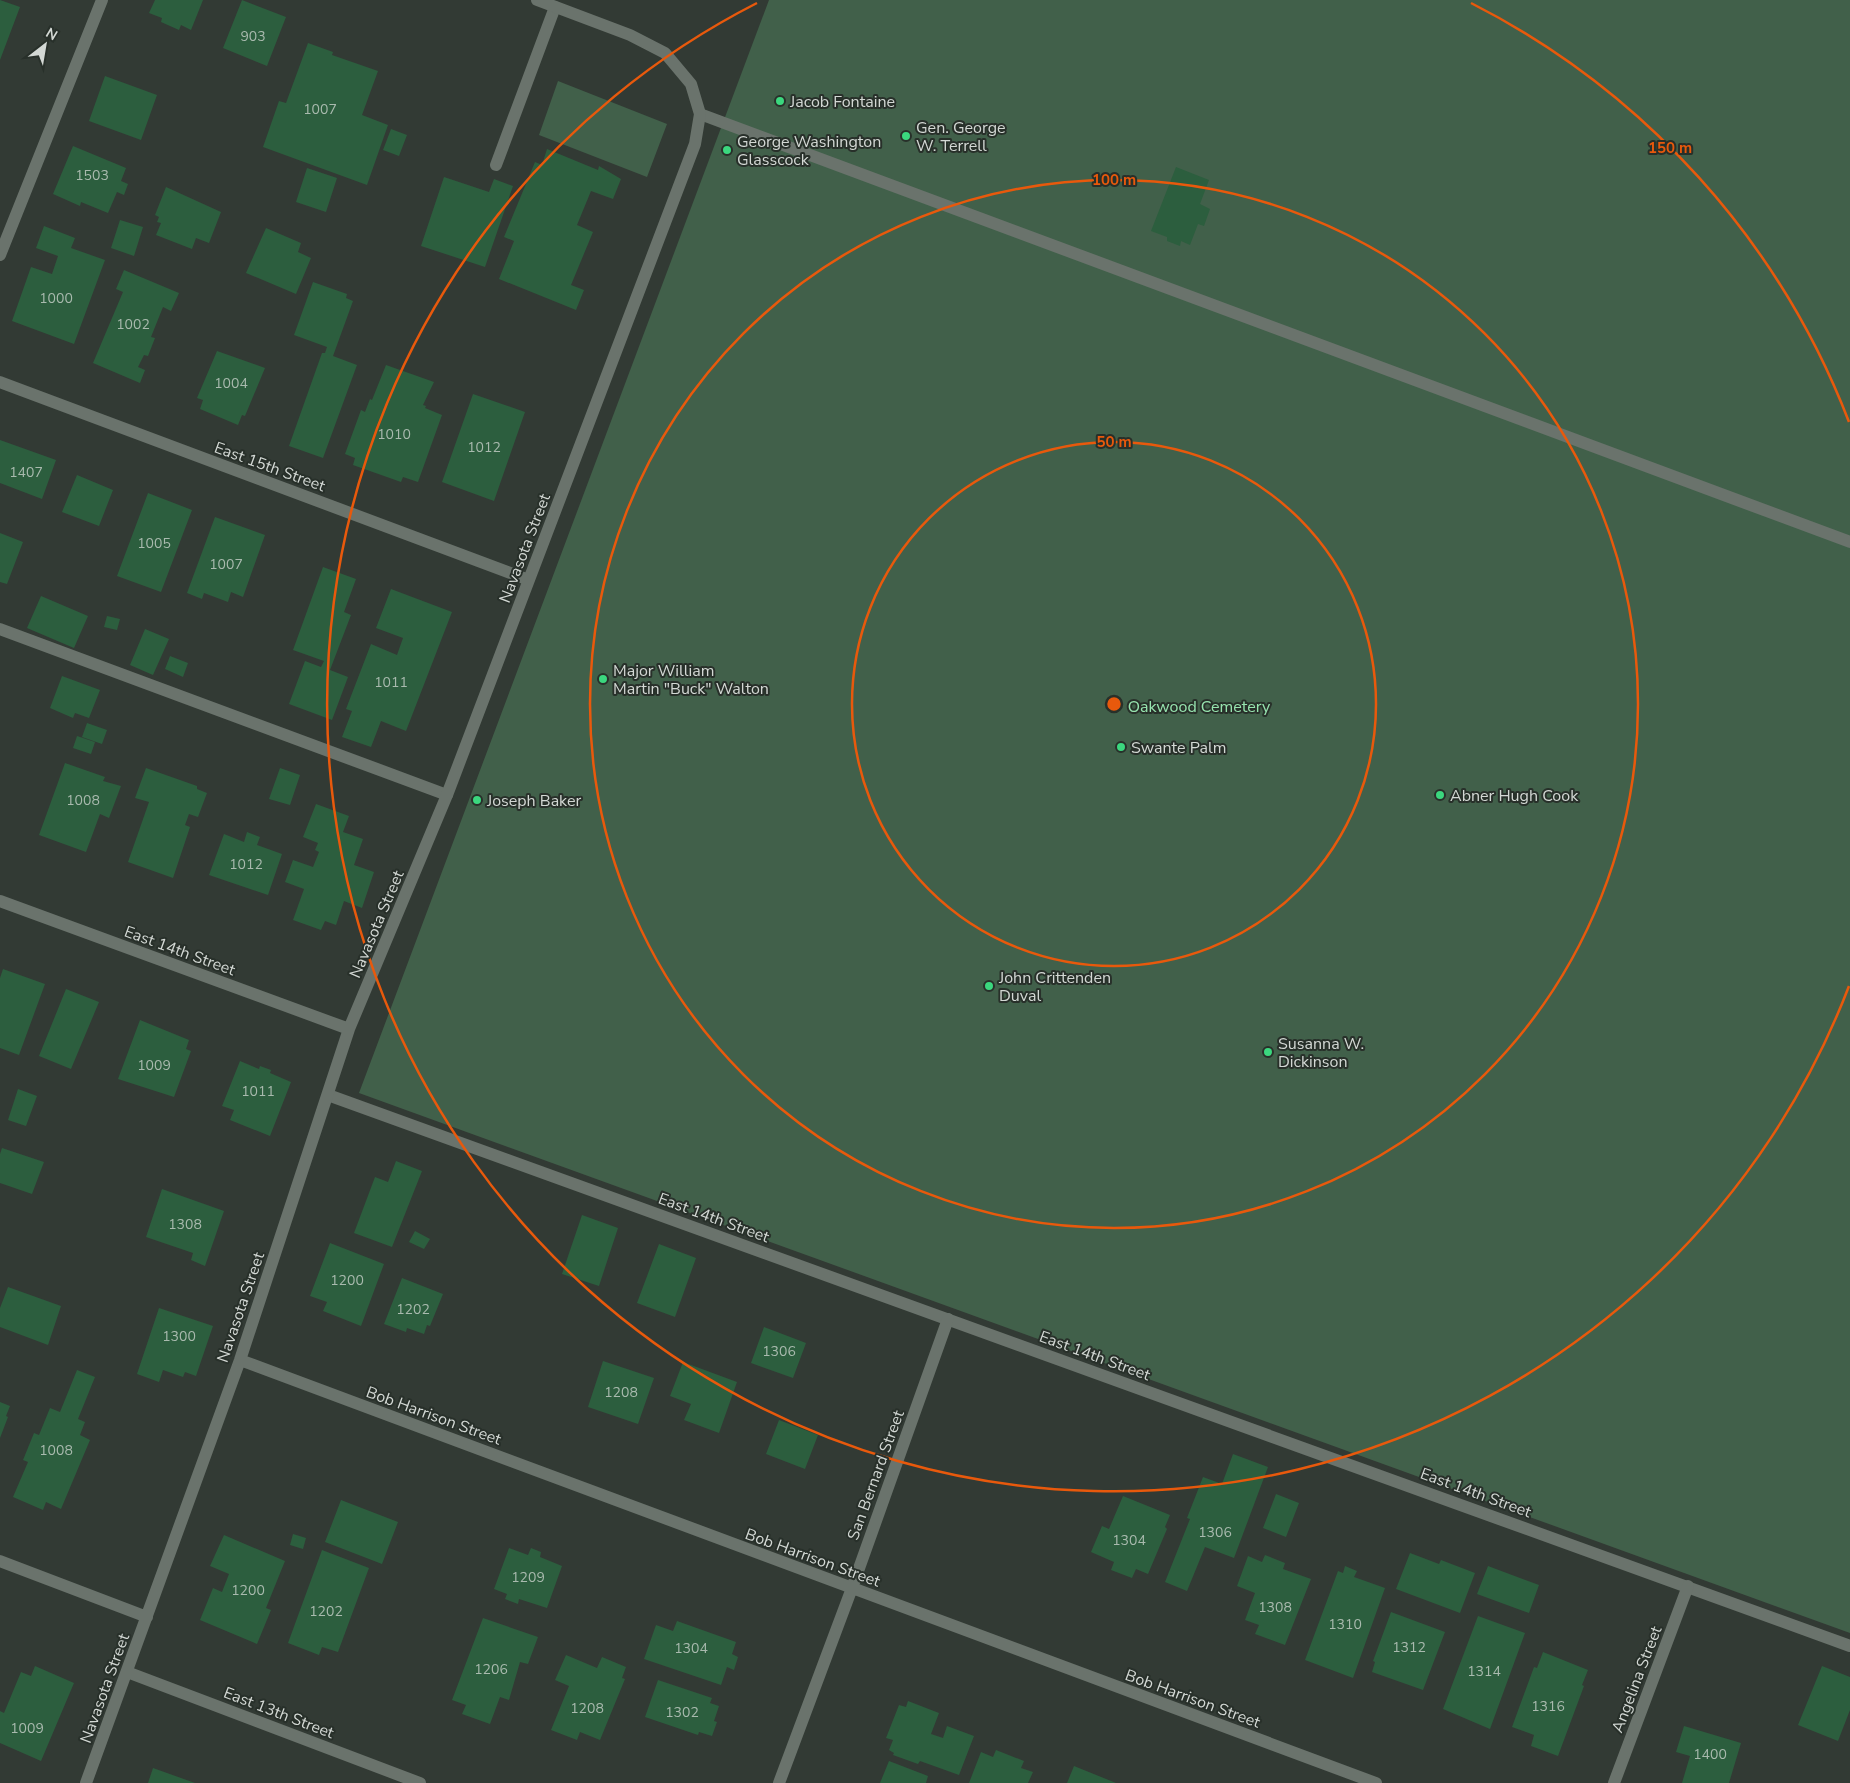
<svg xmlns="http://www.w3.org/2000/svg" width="1850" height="1783" viewBox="0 0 1850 1783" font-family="'Nunito Sans',sans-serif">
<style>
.green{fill:#41604a}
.building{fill:#2c5e3e}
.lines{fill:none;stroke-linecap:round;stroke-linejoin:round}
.service{stroke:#6a736c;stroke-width:12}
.minor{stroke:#6a736c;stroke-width:12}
.ring{fill:none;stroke:#e8590c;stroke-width:2.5}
.poi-dot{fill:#3bd77e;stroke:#28302a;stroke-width:2}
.labels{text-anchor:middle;stroke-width:4;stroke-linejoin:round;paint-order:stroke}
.number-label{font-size:14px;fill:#a9baae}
.poi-label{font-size:16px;fill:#d3d8d4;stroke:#28302a;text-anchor:start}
.street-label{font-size:16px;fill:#d3d8d4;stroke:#28302a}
.park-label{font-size:16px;fill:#97e4af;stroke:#28302a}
.centre{fill:#e8590c;stroke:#28302a;stroke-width:2.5}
.ring-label{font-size:15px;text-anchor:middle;font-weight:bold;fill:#e8590c;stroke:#28302a;stroke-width:4;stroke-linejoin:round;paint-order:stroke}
</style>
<rect width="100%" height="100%" fill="#323a34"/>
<path class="green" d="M769,0H1850V1633L359,1093Z
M558,81L667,124L647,177L539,135Z"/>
<path class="building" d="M0,0L20,7L0,60Z
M155,0H203L191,30L181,25L179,30L161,22L162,18L149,13Z
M242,0L286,17L267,66L223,48Z
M308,43L333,52L332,55L378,71L362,115L388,125L367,185L263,147L279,101L286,103Z
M105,76L157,95L141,140L89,121Z
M391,129L407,135L399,156L383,150Z
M73,146L126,168L121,181L128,184L124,195L117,192L108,213L81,202L80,206L53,194Z
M547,149L598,170L599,166L621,179L613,199L591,191L577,225L593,232L571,285L584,290L576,310L499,279L514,241L504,237L535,162L542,165Z
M1176,167L1209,180L1200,204L1210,209L1204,226L1198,224L1190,245L1181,241L1180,246L1167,241V237L1151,231Z
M307,168L337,178L326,212L296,202Z
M444,177L489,192L494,179L513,186L485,267L421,246Z
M166,187L221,212L209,243L196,238L192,249L156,235L161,223L157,222L159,217L155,215Z
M120,220L143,227L134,256L111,248Z
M44,226L75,238L71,248L105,260L74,344L12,321L31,267L52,274L58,256L36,248Z
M266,228L301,243L298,252L311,258L296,294L246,273Z
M124,270L179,293L171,311L163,307L151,337L155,338L148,356L144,355L138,367L145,370L140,383L93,363L123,292L116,289Z
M313,282L347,294L346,298L353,301L333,356L357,365L323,458L289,446L322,353H325L327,347L294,335Z
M217,351L265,368L245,416L242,415L238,425L200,409L203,400L197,398Z
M386,365L434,382L423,405L426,406L425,408L442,415L418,482L403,477L401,482L353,465L355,458L345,454L361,410L365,412L370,399L372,400Z
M473,394L525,412L494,501L442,482Z
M0,440L56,460L42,499L0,483Z
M77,475L113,490L99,526L62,512Z
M148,493L192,510L161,592L117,576Z
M215,517L265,535L243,597L231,592L228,602L204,593L202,599L187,593Z
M0,533L23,542L7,584L0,582Z
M323,567L356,579L344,612L351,615L330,670L348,677L332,720L289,704L305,661L321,667L324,661L293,650Z
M391,589L452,612L406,731L381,721L371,747L342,737L352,711L346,709L371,644L397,655L403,638L376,628Z
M41,596L88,616L74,648L27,628Z
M107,616L120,619L117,630L104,627Z
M145,629L169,639L153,675L130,665Z
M170,656L188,663L183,677L165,669Z
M62,676L100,690L89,718L75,713L73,718L50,708Z
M87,723L107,730L102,744L82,737Z
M77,736L95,742L91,754L73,748Z
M65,763L105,777L103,781L121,786L109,818L100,814L86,852L39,835Z
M146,768L197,786V789L207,793L198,817L189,814L185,825L190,827L173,878L128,862L149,802L135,798Z
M280,768L300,775L290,805L269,799Z
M316,804L349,816L343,832L363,839L354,865L374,872L362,908L344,901L336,925L325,921L321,930L293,920L304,889L285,882L293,860L313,867L319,852L315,850L318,843L303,837Z
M247,832L260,837L257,845L282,854L268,895L209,875L224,834L244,842Z
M3,969L45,984L19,1055L0,1048V978Z
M66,989L99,1002L71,1069L39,1056Z
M140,1020L189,1040L186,1049L191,1051L174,1097L118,1079Z
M240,1061L259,1069L260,1066L271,1070L270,1073L291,1082L270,1136L230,1120L234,1110L222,1106Z
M18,1089L37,1096L26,1126L8,1120Z
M2,1148L44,1162L32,1194L0,1183V1154Z
M396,1161L422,1171L392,1247L354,1233L375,1177L388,1182Z
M162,1189L224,1211L205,1266L191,1260L193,1253L146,1237Z
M582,1215L618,1228L599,1286L562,1274Z
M415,1231L430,1239L424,1249L409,1242Z
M330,1243L384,1264L361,1326L323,1311L327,1302L310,1296Z
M659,1244L696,1258L675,1317L637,1303Z
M402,1278L443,1294L430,1326L427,1325L424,1334L407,1328L406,1332L384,1324Z
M8,1287L61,1306L48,1345L0,1327V1308Z
M159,1308L213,1326L196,1376L185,1372L183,1377L163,1370L159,1382L137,1374Z
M764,1327L806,1343L793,1378L751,1363Z
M603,1361L654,1378L638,1424L588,1407Z
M683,1362L737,1382L719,1433L684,1420L691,1404L670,1396Z
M77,1370L95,1377L78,1419L85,1422L80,1435L90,1440L61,1509L46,1502L43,1510L13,1497L28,1462L23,1460L34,1433L39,1435L50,1408L60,1412Z
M0,1402L10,1406L6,1416L8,1417L0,1438Z
M779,1420L818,1435L805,1469L766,1454Z
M1233,1454L1268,1467L1234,1558L1205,1547L1187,1591L1165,1582L1190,1519L1187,1518L1203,1477L1222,1484Z
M1276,1494L1299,1503L1286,1537L1263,1528Z
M1123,1496L1170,1515L1165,1527L1167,1529L1148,1574L1136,1569L1132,1578L1111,1570L1114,1562L1091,1552L1102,1526L1109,1529Z
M341,1500L398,1522L382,1564L325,1542Z
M293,1534L306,1538L303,1549L290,1545Z
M224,1535L285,1561L266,1608L271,1610L257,1644L200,1620L213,1588L222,1592L229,1574L210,1566Z
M509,1548L528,1555L531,1548L541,1552L540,1557L562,1566L547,1608L519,1599L518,1604L505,1599L507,1594L494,1589Z
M322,1550L369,1568L338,1652L322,1647L319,1655L288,1643Z
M1410,1553L1439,1564L1441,1560L1475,1573L1460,1613L1396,1589Z
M1265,1555L1285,1563L1283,1569L1311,1579L1285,1645L1255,1634L1259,1625L1245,1620L1255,1593L1237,1586L1248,1556L1262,1562Z
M1345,1566L1357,1571L1354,1577L1385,1588L1353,1678L1305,1660L1338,1571L1343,1573Z
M1488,1566L1539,1585L1529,1613L1477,1594Z
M1391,1612L1445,1632L1423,1690L1372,1672L1375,1662L1373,1661Z
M1478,1616L1525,1633L1490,1729L1443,1709Z
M483,1618L538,1637L528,1664L520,1662L509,1700L500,1697L490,1724L462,1714L466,1705L452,1700Z
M677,1621L736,1642L732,1654L738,1657L734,1670L727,1667L721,1685L644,1659L656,1625L673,1631Z
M1543,1652L1588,1670L1582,1685L1584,1686L1558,1756L1531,1746L1534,1735L1512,1727L1534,1667L1537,1668Z
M566,1655L597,1668L602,1657L626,1667L622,1678L625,1679L600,1740L580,1732L577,1740L551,1730L569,1686L555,1680Z
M35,1666L74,1683L41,1761L0,1743V1711L4,1713L21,1672L31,1676Z
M1822,1666L1850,1677V1710L1838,1741L1798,1725Z
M658,1680L712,1698L710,1703L719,1706L714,1721L717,1722L712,1736L699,1732L698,1735L645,1717Z
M908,1701L939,1713L931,1734L943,1738L947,1726L974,1736L959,1775L920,1761L918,1764L893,1755L894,1753L889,1750L893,1740L886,1738L899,1705L906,1707Z
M1684,1726L1741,1743L1729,1783H1682L1690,1756L1676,1752Z
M996,1750L1024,1761L1021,1768L1033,1772L1028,1783H969L981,1752L993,1757Z
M889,1761L928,1776L926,1783H880Z
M1074,1766L1116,1783H1067Z
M153,1768L195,1783H148Z"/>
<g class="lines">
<path class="service" d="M700,114L1850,542
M496,165L555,7
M0,629L447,795
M328,1095L1850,1646"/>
<path class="minor" d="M0,255L102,0
M0,382L529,580
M0,901L349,1029
M240,1360L1376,1783
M0,1561L147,1617
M127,1672L420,1783
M86,1783L240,1360L349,1029L447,795L695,144L700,114L691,84L665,53L630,35L537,0
M779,1783L852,1588L948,1319
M1614,1783L1688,1586"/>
</g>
<g class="ring">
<circle cx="1114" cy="704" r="262"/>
<circle cx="1114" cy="704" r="524"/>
<path d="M1849 986A787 787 0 1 1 757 3M1471 3A787 787 0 0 1 1849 422"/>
</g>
<g class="poi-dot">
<circle cx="780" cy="101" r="5"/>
<circle cx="906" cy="136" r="5"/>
<circle cx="727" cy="150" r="5"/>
<circle cx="603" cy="679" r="5"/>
<circle cx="1121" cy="747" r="5"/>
<circle cx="1440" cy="795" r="5"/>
<circle cx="477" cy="800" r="5"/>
<circle cx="989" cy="986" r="5"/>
<circle cx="1268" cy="1052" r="5"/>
</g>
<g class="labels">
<g class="number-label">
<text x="253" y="41">903</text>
<text x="320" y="114">1007</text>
<text x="92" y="180">1503</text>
<text x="56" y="303">1000</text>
<text x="133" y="329">1002</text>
<text x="231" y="388">1004</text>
<text x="394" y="439">1010</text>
<text x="484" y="452">1012</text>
<text x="26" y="477">1407</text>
<text x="154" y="548">1005</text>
<text x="226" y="569">1007</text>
<text x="391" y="687">1011</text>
<text x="83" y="805">1008</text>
<text x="246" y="869">1012</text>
<text x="154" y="1070">1009</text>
<text x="258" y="1096">1011</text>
<text x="185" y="1229">1308</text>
<text x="347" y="1285">1200</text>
<text x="413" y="1314">1202</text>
<text x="179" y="1341">1300</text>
<text x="779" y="1356">1306</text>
<text x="621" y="1397">1208</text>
<text x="56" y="1455">1008</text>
<text x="1215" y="1537">1306</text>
<text x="1129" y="1545">1304</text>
<text x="528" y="1582">1209</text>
<text x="248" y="1595">1200</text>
<text x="1275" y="1612">1308</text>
<text x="326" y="1616">1202</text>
<text x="1345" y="1629">1310</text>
<text x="1409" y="1652">1312</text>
<text x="691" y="1653">1304</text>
<text x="491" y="1674">1206</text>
<text x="1484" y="1676">1314</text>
<text x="1548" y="1711">1316</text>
<text x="587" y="1713">1208</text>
<text x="682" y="1717">1302</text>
<text x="27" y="1733">1009</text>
<text x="1710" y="1759">1400</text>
</g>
<g class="poi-label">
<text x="790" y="107">Jacob Fontaine</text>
<text x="916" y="133">Gen. George<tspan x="916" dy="18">W. Terrell</tspan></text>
<text x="737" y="147">George Washington<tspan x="737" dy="18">Glasscock</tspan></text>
<text x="613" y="676">Major William<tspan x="613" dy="18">Martin "Buck" Walton</tspan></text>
<text x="1131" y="753">Swante Palm</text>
<text x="1450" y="801">Abner Hugh Cook</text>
<text x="487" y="806">Joseph Baker</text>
<text x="999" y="983">John Crittenden<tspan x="999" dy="18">Duval</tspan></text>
<text x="1278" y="1049">Susanna W.<tspan x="1278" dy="18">Dickinson</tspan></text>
</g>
<g class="street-label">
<text transform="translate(270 466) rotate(20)" y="6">East 15th Street</text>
<text transform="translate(524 548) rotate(-69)" y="6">Navasota Street</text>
<text transform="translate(376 924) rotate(-67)" y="6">Navasota Street</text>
<text transform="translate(180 950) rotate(20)" y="6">East 14th Street</text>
<text transform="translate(714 1217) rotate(20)" y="6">East 14th Street</text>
<text transform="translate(240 1307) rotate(-71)" y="6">Navasota Street</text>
<text transform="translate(1095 1355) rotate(20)" y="6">East 14th Street</text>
<text transform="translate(434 1415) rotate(20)" y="6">Bob Harrison Street</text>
<text transform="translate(875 1475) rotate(-70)" y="6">San Bernard Street</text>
<text transform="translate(1476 1492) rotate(20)" y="6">East 14th Street</text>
<text transform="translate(813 1557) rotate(20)" y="6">Bob Harrison Street</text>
<text transform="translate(1636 1679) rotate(-69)" y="6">Angelina Street</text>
<text transform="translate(104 1688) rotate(-70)" y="6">Navasota Street</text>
<text transform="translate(1193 1698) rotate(20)" y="6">Bob Harrison Street</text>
<text transform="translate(279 1712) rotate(21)" y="6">East 13th Street</text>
</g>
<g class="park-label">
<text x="1199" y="712">Oakwood Cemetery</text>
</g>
</g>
<circle cx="1114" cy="704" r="8" class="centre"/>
<g class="ring-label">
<text x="1670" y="153">150 m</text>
<text x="1114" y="185">100 m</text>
<text x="1114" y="447">50 m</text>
</g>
<g transform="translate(45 45) rotate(31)" stroke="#28302a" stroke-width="4" paint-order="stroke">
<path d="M0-4L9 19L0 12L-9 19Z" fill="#d3d8d4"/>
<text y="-8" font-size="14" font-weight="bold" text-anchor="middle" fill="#d3d8d4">N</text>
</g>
</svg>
